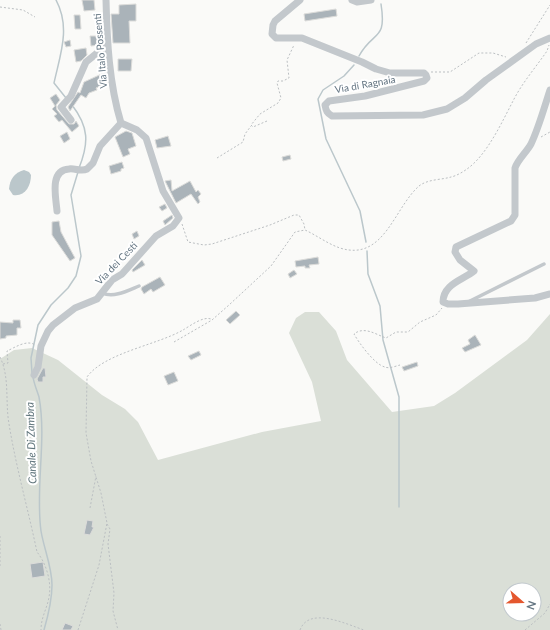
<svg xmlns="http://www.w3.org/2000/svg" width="550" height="630" viewBox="0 0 550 630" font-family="Lato,sans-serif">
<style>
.green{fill:#dadfd7;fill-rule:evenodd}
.water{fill:#bbc7cb}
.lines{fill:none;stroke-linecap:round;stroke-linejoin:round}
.stream{stroke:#bbc7cb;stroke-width:1.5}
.building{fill:#aab3b9;stroke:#dcdcda}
.path{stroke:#bbbfc2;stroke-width:1;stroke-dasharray:2 2;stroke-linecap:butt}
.service{stroke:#c3c8cc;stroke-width:3.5}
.minor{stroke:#c3c8cc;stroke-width:7}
.labels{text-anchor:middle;stroke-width:4;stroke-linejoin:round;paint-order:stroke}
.street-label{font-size:10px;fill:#657683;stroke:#fff}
.water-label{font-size:11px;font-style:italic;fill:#60757c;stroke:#fff}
</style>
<rect width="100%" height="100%" fill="#fafaf8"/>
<path class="green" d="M305,312H319L336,331L347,360L392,412L434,406L455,393L527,340L550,314V630H0V359L14,350L32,348L58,360L102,395L125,409L138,422L158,460L262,432L321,421L312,382L289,333L296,318ZM510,590H534V614H510Z"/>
<path class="water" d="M24,170L29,172L31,175C31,186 25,197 13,195L9,189C10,179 14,173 24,170Z"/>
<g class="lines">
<path class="stream" d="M56,0C71,28 60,55 54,83L66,98
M359,56C373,30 387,42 381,4
M354,65L344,76L323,90L318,99L326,139L360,211L366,242
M72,105C89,127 89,143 79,168
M367,251L368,274L380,306L383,340L399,397V507
M32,373L31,358L38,325L51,305L68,288L76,276L81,256L71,195L78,172
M33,377C34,384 37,390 39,397C47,441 35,487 41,531C44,549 52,567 52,585C52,600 48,616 44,630"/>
</g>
<path class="building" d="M82,0H94L95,10L84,11Z
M136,4V21H129L130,43H113L111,14H119V5Z
M336,9L337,16L305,21L304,14Z
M74,15H80L81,29H75Z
M97,25H102L103,42L99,45L91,46L90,36H97Z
M70,40L71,46L66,47L64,42Z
M86,48L87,55L81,61L76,62L74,50Z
M118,59H132L131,71H118Z
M106,72L107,83L96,88L97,90L89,93L86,98L81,95L70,111L68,107L78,92L80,93L84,82Z
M56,94L60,100L56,105L57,110L69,124H74L76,121L79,126L72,132L62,120L59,122L54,116L57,114L52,109L55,106L50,98Z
M126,131L132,133L136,146L128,149L130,154L123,157L115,137Z
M67,132L70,139L64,143L60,136Z
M168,136L171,146L157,148L155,140Z
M290,155L291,159L283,161L282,157Z
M122,162L124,168L121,169V171L111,174L109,166Z
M171,180L172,191L190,181L196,192L198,190L201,194L198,197L200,202L198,204L191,194L176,203L165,181Z
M165,204L167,208L162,211L159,207Z
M172,215L173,218L165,225L163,221Z
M59,221L61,232L75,258L70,261L52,235V222Z
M137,231L139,236L134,239L132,234Z
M318,257L319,264L309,265L310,268H305V266L296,267L295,261Z
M142,260L145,265L133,272L132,270Z
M294,270L297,274L290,278L288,274Z
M160,277L165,285L153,292L151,289L144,294L141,289L142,287Z
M236,311L240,315L230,324L226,320Z
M13,320H20L21,328H17V335L6,336V338L0,339V322L13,323Z
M475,335L481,345L465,352L462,348L470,344L468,340Z
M199,351L201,355L191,360L188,356Z
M417,362L418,366L404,371L402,367Z
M43,368H45L46,377H43V382H38L37,379Z
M174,372L178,381L168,385L164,376Z
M87,520L93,521L92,527H94L90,535L84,534Z
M43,562L45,576L32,578L30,564Z
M65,623L73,626L71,630H62Z"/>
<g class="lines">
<path class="path" d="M0,7L23,10L35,17
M526,43L550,5
M431,72H450L479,53H493L506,57
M267,121L253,127L251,125L260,114L278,103L281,98L277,83L278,81H283L289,78L287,60L294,45
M541,137L550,132
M217,158L243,142L245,134L251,126
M182,224L188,242L204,245L212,244L270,225L294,215H299L304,224L305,230
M174,342L212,320L229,305L271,266L295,232L305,230C316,235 328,244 340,248C384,262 394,208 419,186C428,179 441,180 451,177C456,176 463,172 467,169C487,155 502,122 513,101C522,83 536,67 547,51L549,45
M0,357C10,378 5,401 9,424C16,467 28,509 37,552C46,563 52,582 49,597C47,609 41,617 41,630
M3,364L8,363L7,351C14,348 27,339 35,345
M400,365C396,366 389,369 385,367C375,365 359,343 354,334C364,326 375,334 386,338L396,332H408L420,322L436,315L442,308
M90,508L96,476
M107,524L110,529L108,544L114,593L113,611L118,630
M0,536V568
M0,624L1,630
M78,630L99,565L107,523L101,493L91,461L86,433L87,377C104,353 157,345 183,330C190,326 203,316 211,319
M300,630C309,606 346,624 364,630
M525,630L545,613L550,604"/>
<path class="service" d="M102,293C114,298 127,291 139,286
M470,301L544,264"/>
<path class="minor" d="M300,0L275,21L273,25L272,34L276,38H302L362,62L376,69L390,73H424L426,75L427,78L424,81L365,96L329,101L325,105C326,111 327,113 332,116L423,115L447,109L465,98L486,80L536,44L550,38
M352,0L357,2L371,0
M550,90C544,108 539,127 531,144C526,153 518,159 515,168V215L511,221L456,247L455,252L460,260L474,271C463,280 443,284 443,302L448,304H458L535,298L550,294
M71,120L61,107L71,96L86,62L107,45
M57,211C56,198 49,170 69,169C75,168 81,172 87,169L93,163L100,146L121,123
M34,375L38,367L41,346L48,331L53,325L75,308L97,299L112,280L122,274L156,236L173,226L179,218L163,191L146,138L137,130L121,123C109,83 107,41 106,0"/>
</g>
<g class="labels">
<g class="street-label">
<text transform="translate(100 51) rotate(-95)" y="4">Via Italo Possenti</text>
<text transform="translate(365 84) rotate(-10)" y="4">Via di Ragnaia</text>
<text transform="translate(116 263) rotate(-46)" y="4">Via dei Cesti</text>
</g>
<g class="water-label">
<text transform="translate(31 443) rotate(-92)" y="4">Canale Di Zambra</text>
</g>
</g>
<g transform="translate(522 602) rotate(110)"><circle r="19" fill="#ffffff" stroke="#c1c8cd"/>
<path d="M0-3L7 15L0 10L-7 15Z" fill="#e4572e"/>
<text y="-6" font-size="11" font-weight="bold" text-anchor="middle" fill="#657683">N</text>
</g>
</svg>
